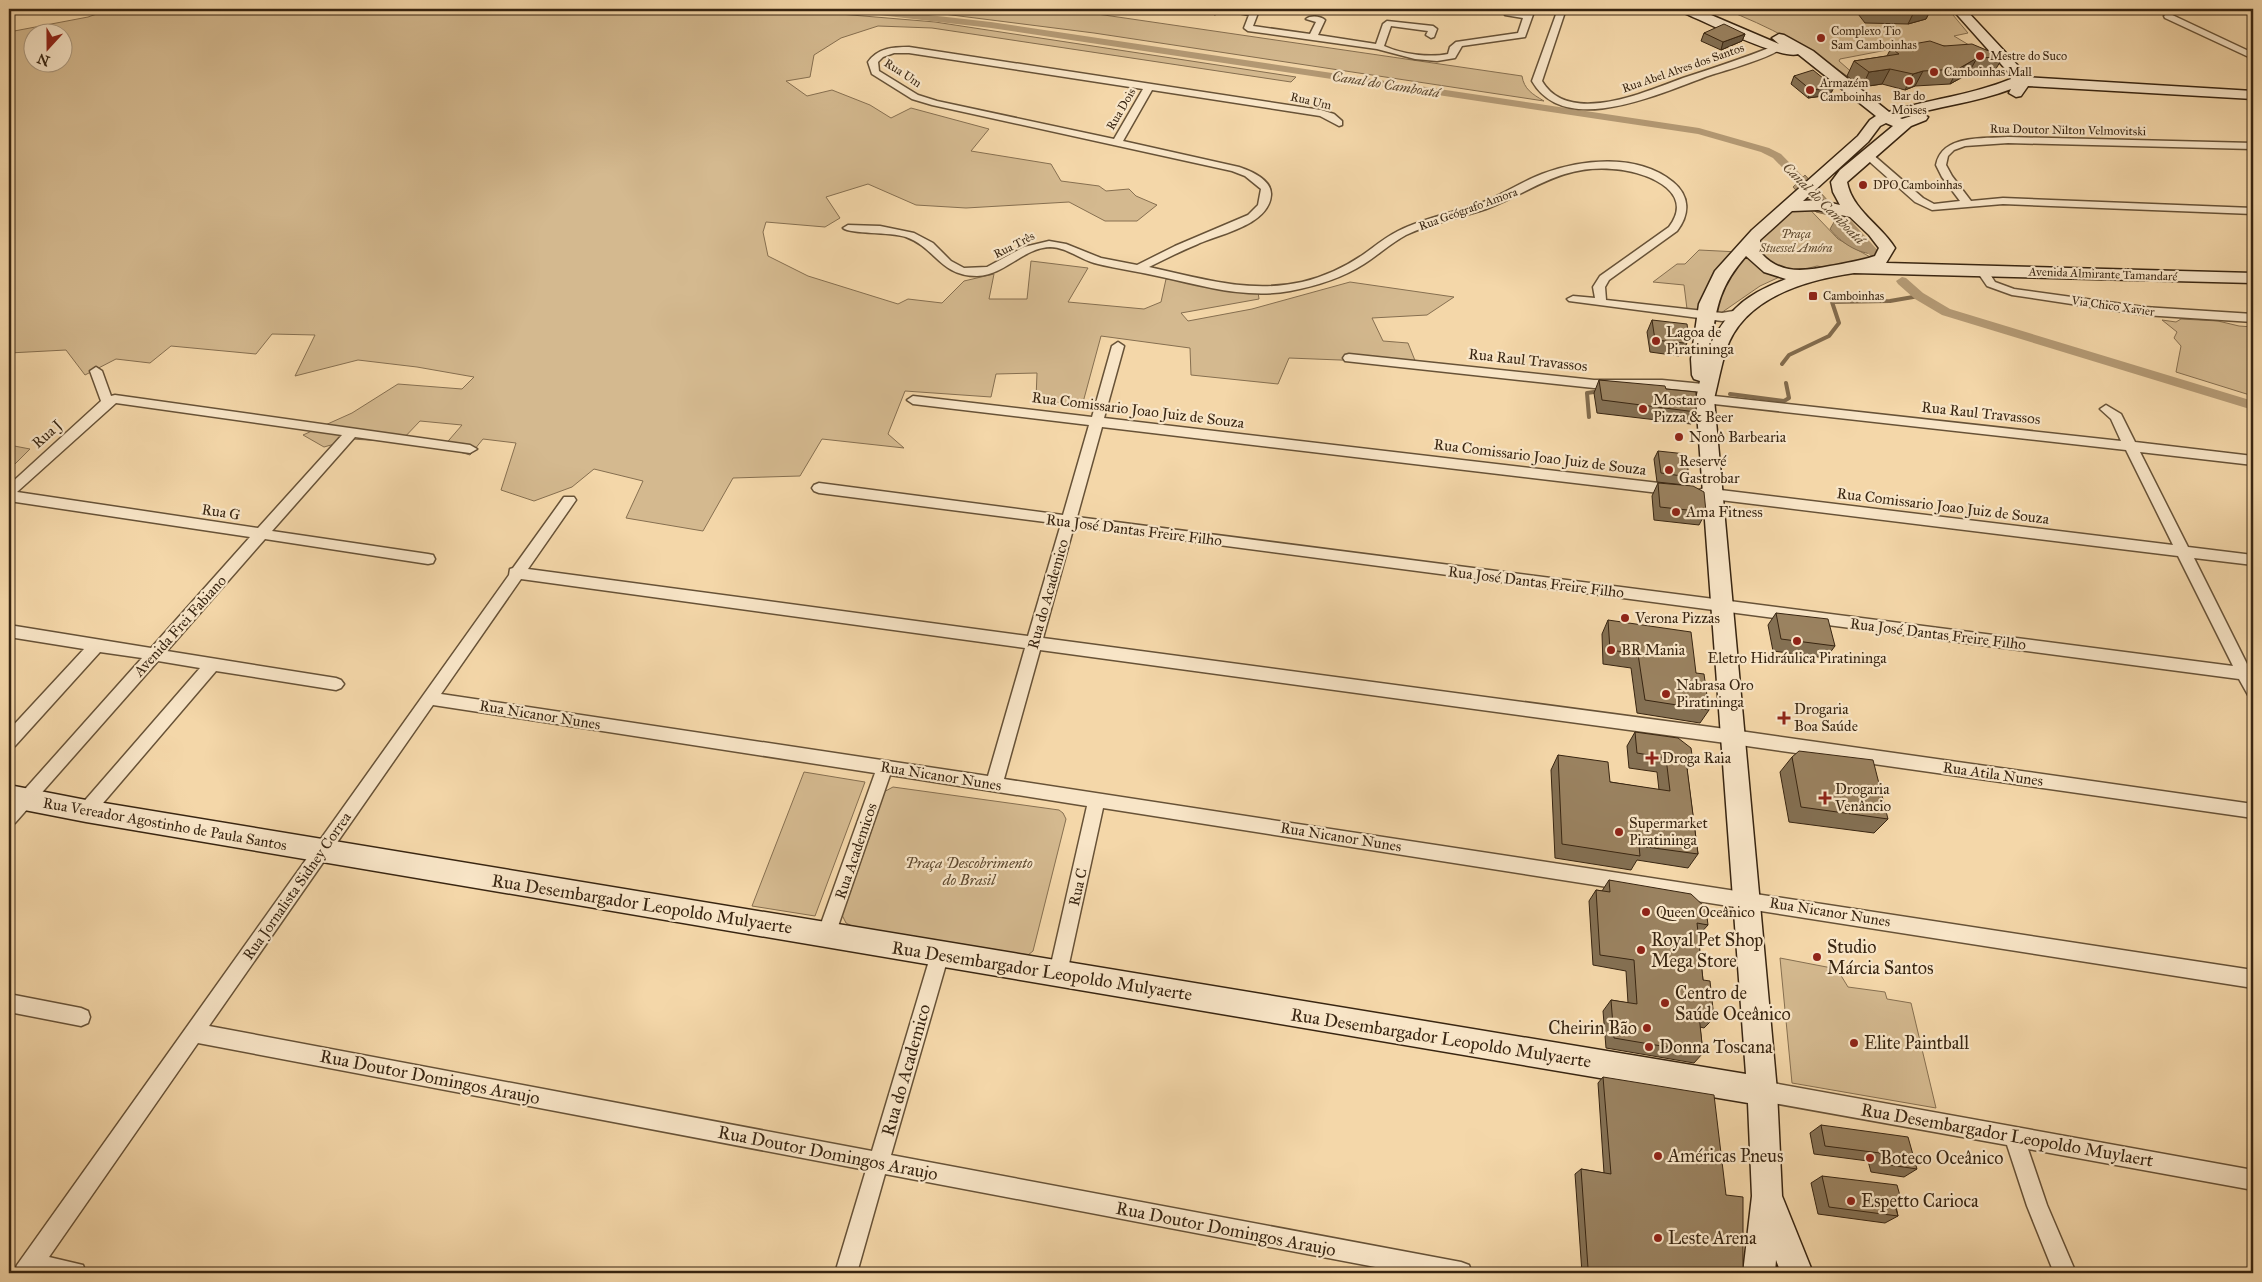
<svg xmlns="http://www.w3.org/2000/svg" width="2262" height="1282" viewBox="0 0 2262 1282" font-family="'IM FELL Great Primer',serif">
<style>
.green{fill:#d4b98f;stroke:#866f50;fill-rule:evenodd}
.water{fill:#b49a75;stroke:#826b4d}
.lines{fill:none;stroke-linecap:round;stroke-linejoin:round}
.stream{stroke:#826b4d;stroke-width:4}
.canal{fill:#b49a75;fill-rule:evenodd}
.street-casing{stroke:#675237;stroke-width:3}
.secondary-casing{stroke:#382511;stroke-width:3}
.street{fill:#f8e5c7;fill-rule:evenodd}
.secondary{fill:#f8e5c7;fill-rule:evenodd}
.wall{fill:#847053;stroke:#382511}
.shaded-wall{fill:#6c5b43;stroke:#382511}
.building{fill:#9a8260;stroke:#382511}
.poi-dot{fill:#8f2418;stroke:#f8e5c7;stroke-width:2}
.labels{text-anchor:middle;stroke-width:4.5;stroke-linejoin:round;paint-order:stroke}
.far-poi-label{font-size:12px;fill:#382511;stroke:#f8e5c7;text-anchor:start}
.far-street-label{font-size:12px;fill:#382511;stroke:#f8e5c7}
.far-park-label{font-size:12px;font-style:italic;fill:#5f4a30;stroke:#f8e5c7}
.far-water-label{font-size:14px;font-style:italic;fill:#5d482f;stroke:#f8e5c7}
.poi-label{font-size:15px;fill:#382511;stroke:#f8e5c7;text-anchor:start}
.street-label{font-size:15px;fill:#382511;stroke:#f8e5c7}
.park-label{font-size:15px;font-style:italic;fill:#5f4a30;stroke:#f8e5c7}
.near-street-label{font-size:18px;fill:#382511;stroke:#f8e5c7}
.near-poi-label{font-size:18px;fill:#382511;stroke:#f8e5c7;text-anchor:start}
</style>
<rect width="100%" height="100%" fill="#f4d7a9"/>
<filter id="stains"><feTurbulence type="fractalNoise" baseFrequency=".004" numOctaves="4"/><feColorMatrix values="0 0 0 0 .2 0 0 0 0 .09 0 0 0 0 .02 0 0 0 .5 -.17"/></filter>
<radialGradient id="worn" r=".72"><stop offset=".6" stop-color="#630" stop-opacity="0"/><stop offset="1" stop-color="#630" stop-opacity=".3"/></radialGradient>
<path class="green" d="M111,9H780L935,22L1296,77L1291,82L932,28L878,26L841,38L814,55L810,77L786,81L807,96L832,90L870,105L891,118L911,108L989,129L971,151L1051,164L1061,181L1099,186L1106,191L1129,189L1136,196L1157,205L1137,221H1105L1069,202L966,208L916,205L868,184L826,197L840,218L825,227L766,222L763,232L768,256L808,276L898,304L908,299L942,303L964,281L994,274L989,299H1027L1031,261L1088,268L1068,302L1144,309L1161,302L1166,279L1222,285L1258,292L1259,299L1181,313L1188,321L1252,309L1350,282L1454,297L1427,315L1372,318L1383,341L1408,343L1416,363L1289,358L1278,384L1191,375L1190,348L1101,336L1082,406L1036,399L1037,373L996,374L991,397L905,391L888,434L904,448L822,439L800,476L733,478L703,531L626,518L643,481L594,469L572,487L534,501L501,490L516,443L483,439L470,455L443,447L462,425L420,421L400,442L352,439L324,447L303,435L352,413L398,384L462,389L474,377L417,367L358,360L295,376L315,335L272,334L256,354L171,346L150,363L116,359L85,375L66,350L9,353V32L88,17ZM32,32H62V62H32Z
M904,9H1063L1522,76C1524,89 1532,94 1544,101L1094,33Z
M1724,9H1948L1968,33L1954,36L1974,48L1913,45L1840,59L1839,61L1855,75L1847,76C1810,48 1768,26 1724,9Z
M1798,197L1838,239L1872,258L1828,268L1817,266L1786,274L1760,286L1721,313L1687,309L1684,285L1653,282L1677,264H1685L1699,250L1739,252Z
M2181,319L2218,321L2239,326L2253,327V396L2176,372L2181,346L2174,338L2177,332L2162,320L2176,322Z
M9,445L30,449L9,470Z
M804,772L865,782L815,916L752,906Z
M893,787L1059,810L1063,813L1066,819L1033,951L1028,955L852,926L846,923L842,915L880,794Z
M1780,958L1837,969L1848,987L1885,992L1887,999L1911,1003L1936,1108L1792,1083Z"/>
<path class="water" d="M1805,175L1875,254C1858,254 1840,242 1830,229L1837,217L1816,212L1793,187Z"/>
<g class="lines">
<path class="stream" d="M1782,364L1789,355L1829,336L1839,323L1832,302L1890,301L1919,296
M1730,394L1784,401L1789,398L1786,383
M1589,417L1587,393L1601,391"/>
<path class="canal" d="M848,9H875L991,22L1699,128L1769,148L1781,154L1822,196L1845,214L1881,254L1875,258L1871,257L1837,218L1814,200L1773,158L1761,152L1698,134L991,28L853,12Z
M1902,277L1906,278L1923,293L1950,309L2253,401V410L1942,315L1915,299L1898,284L1896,281Z"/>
<defs>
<path id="street" d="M1212,9H1220L1215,14L1211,11Z
M1226,9L1257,11L1258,13L1253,26L1310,34L1316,22L1306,19C1310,15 1321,16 1325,20L1318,35L1376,44L1383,24L1387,21L1433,26L1437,29L1434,37L1431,38L1426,35L1428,31L1391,26L1384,46C1402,54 1428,58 1448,54L1450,47L1456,42L1518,33L1523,18L1505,15V11L1525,13L1527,9H1535L1525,37L1462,46L1455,58L1437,61L1415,59L1377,49L1248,31L1244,28L1249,15L1227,11Z
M1558,9H1566L1542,81C1569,127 1647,91 1683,78C1714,68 1744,58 1774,46L1782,48C1770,58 1727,70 1711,75C1664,91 1566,140 1532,81Z
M2168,13L2253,53V59L2165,18L2164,16Z
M909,47L1321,110L1334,114L1342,121V125L1339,126L1320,116L1152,90L1123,141L1239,167C1251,171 1272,180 1271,195C1269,225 1220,234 1198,244C1181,251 1165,259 1149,267C1200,278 1249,294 1302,282C1324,277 1345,267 1364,254C1375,246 1386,237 1398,231C1424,218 1453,213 1481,203C1502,195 1521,182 1542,174C1581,159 1638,153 1673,182C1690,196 1690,214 1677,231L1609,280L1605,287L1606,300L1722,313L1739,310L1745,314L1743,317L1722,321L1569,301L1567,299L1573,296L1595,298L1593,287L1600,276L1669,227C1698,189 1640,170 1612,169C1559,165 1532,192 1486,209C1459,218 1431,223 1406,235C1391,243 1378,255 1364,264C1342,278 1316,286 1290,291C1246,299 1204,286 1162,277C1140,272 1119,269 1098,264C1082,261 1067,247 1050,247C1023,248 1005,275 977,276C940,276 936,248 906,237C891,232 850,234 843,228L848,225L880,226L914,233L933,243L951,261L964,268L987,267L1024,247L1049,241L1066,244L1101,258L1137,265L1175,246L1248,215L1258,205L1261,189L1245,176L1232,171L932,105L912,99L872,74L868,62C878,48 893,47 909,47ZM894,53H909L1143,89L1114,139L937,101L918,95L879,71L878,62L883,57Z
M2008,137L2253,143V149L2008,143L1965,146L1954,150L1948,156L1946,165L1952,176L1971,201L2003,198L2253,208V214L2003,204L1932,210L1915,202L1862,155L1867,152L1871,153L1923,198L1934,204L1960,201L1942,177L1936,165C1942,134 1983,139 2008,137Z
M1982,267L1986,268L1995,282L2014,289L2144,307L2253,314V322L2144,315L2012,295L1987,286L1976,270Z
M1118,342L1124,346L1104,418L1676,485L1681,487L1683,490L1681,493L1676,495L1102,427L1077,517L2233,666L2178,556L1704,498L1699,496L1697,493L1699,490L1704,488L2173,545L2126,450L1705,403L1699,399L1705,395L2121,441L2111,419L2100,409L2106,405L2121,414L2135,442L2253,456V465L2140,452L2188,547L2253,555V565L2194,558L2249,668L2253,669V697L2248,695L2239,679L1074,526L1043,638L1733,730L2253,804V818L1733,744L1040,650L1004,779L2253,970V988L1103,808L1067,973L1064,979L1058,982L1052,979L1049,973L1087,806L890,775L835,935L832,941L826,943L820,941L817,935L875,773L433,705L209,1026L872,1151L931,954L934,948L940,946L946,948L949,954L891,1155L1461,1262L1469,1265L1472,1273H1407L885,1174L857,1273H835L866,1170L198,1043L49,1257L83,1265L86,1273H14L17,1265L509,575L510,569L513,568L564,497H574L576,500L528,569L1028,636L1061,524L819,493L814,491L812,488L814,485L819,483L1063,515L1089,425L913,404L907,400L913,396L1092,417L1112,346ZM521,579L1025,648L988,776L441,694Z
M1349,354L1594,380H1662L1703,384L1709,388L1703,392L1662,388H1594L1345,361L1343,358L1345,355Z
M96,367L102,371L111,396L115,395L470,445L477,449L470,453L355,437L272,531L428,554L433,555L435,559L433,563L428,564L265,539L167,651L336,678L341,680L344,684L341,688L336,690L216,671L92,816L86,818L80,816L78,811L80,806L200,668L158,661L15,823L9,825V807L142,658L100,652L15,746L9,748V730L84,649L9,637V625L151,648L250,537L9,501V485L101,401L90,371ZM116,403L342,435L258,528L17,492Z
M9,994L81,1008L88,1011L90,1017L88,1023L81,1026L9,1012Z
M1762,1081L2253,1170V1190L2028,1149L2047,1205L2076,1273H2054L2027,1206L2007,1145L1762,1101L1755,1098L1752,1091L1755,1084Z"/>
<path id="secondary" d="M1680,9H1697L1779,44L1772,38L1779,34L1784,35L1813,51L1889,112C1930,99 1972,95 2011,79L2009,73L1952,9H1965L2021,69L2025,77L2253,91V99L2028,86L2021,96L2016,97L2009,93L2011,89C1976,103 1936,106 1900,118L1902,119L1921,113L1928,117L1926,120L1911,126L1847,182C1852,210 1881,225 1895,248L1886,263L2253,273V283L1854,273C1805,280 1743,298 1726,350C1721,366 1718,383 1714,399L1777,1091L1782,1196L1813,1273H1781L1776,1260L1775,1273H1743L1752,1196L1748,1103L86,822L9,807V785L86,800L1746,1074L1696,399L1700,381L1694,379L1692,375L1691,359L1699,304L1715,271L1752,230L1858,136L1870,120L1876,116L1798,54C1783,61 1701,20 1682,12ZM1886,123L1893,126L1840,170L1831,182L1833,192L1840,205L1818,200L1803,201L1868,142L1880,126ZM1818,210L1850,217L1869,235L1879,248L1875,256C1860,261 1846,263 1830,266C1805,271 1780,275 1761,253L1760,240L1792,211ZM1746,256L1764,272L1786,279C1748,294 1731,306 1711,343C1717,304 1720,286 1746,256Z"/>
</defs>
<use href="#street" class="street-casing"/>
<use href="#secondary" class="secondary-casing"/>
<use href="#street" class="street"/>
<use href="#secondary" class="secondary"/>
</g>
<path class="wall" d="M1855,9H1931L1926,19L1908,24L1865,23L1855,10Z
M1704,33L1745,34L1742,41L1721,50L1701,41Z
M1944,46L2003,57L1994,72L1968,74L1950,84L1915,86L1905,90L1882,84L1862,87L1847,76L1854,61L1887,56L1891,48Z
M1794,76L1834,87L1830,95L1808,98L1791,84Z
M1652,320L1689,338L1684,350H1682L1679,356L1650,352L1647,332Z
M1599,380L1666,389L1696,412L1691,424L1597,413L1594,393Z
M1658,451L1689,477L1685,485L1657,482L1654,459Z
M1658,483L1706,512L1699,525L1654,520L1652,496Z
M1776,613L1835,646L1826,658L1773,651L1768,625Z
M1608,620L1696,673L1709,710L1700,723L1637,713L1631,668L1603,664L1602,634Z
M1635,732L1693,762L1687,770L1698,854L1688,868L1637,860L1631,870L1555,858L1551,770L1558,755L1610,782L1659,790L1657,772L1629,768L1627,746Z
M1792,757L1888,819L1874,833L1789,822L1780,772Z
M1609,880L1708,925L1698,936L1703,980L1714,1018L1704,1028L1700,1027L1703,1053L1694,1063L1606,1048L1603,1011L1611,1000L1628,1003L1626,971L1593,965L1589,901L1596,890L1602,891Z
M1603,1077L1726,1195L1743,1273H1582L1575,1174L1581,1169L1604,1173L1598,1083Z
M1821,1125L1917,1169L1904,1177L1871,1172L1868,1161L1814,1154L1810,1133Z
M1822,1176L1902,1203L1896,1206L1898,1216L1885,1223L1818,1214L1811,1183Z"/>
<path class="shaded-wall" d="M1926,9H1931L1926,19L1908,24L1914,12Z
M1745,34L1742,41L1721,50L1723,42Z
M1977,58L1968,74L1950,84L1958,69Z
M1890,69L1882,84L1862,87L1869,72Z
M1923,71L1915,86L1905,90L1913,74Z
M1834,87L1830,95L1808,98L1811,90Z"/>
<path class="building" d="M1868,9H1926L1914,12H1870Z
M1724,24L1745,34L1723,42L1704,33Z
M1930,41L1944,46L1972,44L2003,57L1977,58L1958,69L1923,71L1913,74L1890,69L1869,72L1854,61L1899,54L1891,48Z
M1813,70L1834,87L1811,90L1794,76Z
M1652,320L1687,324L1689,338L1684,337V343L1655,340Z
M1599,380L1665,386L1666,389L1696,392V412L1602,400Z
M1658,451L1686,454L1689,477L1661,473Z
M1658,483L1693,486L1704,492L1706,512L1660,507Z
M1776,613L1828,619L1835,646L1781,639Z
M1608,620L1691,632L1696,673L1704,674L1709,710L1645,700L1638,654L1610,650Z
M1635,732L1678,738L1691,748L1693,762L1686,760L1698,854L1639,846L1640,856L1562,844L1558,755L1608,762L1610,782L1670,791L1666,758L1637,753Z
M1799,751L1873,760L1888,819L1801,807L1792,757Z
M1609,880L1691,894L1706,908L1708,925L1697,923L1703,980L1710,981L1714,1018L1699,1015L1703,1053L1614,1038L1611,1000L1637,1004L1634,960L1600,955L1596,890L1610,892Z
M1603,1077L1714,1095L1726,1195L1743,1197V1273H1616L1588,1268L1581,1169L1611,1174Z
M1821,1125L1908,1137L1917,1169L1883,1164L1880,1153L1825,1146Z
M1822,1176L1897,1185L1902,1203L1894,1202L1898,1216L1829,1207Z"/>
<g class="poi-dot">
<circle cx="1821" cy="38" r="5"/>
<circle cx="1980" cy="56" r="5"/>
<circle cx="1934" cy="72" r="5"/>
<circle cx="1909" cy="81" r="5"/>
<circle cx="1810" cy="90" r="5"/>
<circle cx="1863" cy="185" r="5"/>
<rect x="1808" y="291" width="10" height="10" rx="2.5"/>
<circle cx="1656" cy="341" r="5"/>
<circle cx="1643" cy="409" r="5"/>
<circle cx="1679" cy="437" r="5"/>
<circle cx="1669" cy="470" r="5"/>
<circle cx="1676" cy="512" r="5"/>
<circle cx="1625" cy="618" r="5"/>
<circle cx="1797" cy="641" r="5"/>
<circle cx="1611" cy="650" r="5"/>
<circle cx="1666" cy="694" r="5"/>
<path d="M1781.5 710.5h5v5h5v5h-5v5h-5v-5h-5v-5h5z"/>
<path d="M1649.5 750.5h5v5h5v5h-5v5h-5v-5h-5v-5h5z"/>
<path d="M1822.5 790.5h5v5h5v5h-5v5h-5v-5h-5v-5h5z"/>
<circle cx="1619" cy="832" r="5"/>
<circle cx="1646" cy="912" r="5"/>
<circle cx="1641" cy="950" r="5"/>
<circle cx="1817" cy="957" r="5"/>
<circle cx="1665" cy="1003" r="5"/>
<circle cx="1647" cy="1028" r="5"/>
<circle cx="1854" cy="1043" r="5"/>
<circle cx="1649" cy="1047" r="5"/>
<circle cx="1658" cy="1156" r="5"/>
<circle cx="1870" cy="1158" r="5"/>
<circle cx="1851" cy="1201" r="5"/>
<circle cx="1658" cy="1238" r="5"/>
</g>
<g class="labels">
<g class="far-poi-label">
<text x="1831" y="35">Complexo Tio<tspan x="1831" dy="14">Sam Camboinhas</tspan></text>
<text x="1990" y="60">Mestre do Suco</text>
<text x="1944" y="76">Camboinhas Mall</text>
<text x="1820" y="87">Armazém<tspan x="1820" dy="14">Camboinhas</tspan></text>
<text x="1909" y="100" text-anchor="middle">Bar do<tspan x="1909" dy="14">Moises</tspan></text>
<text x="1873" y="189">DPO Camboinhas</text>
<text x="1823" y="300">Camboinhas</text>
</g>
<g class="far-street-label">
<text transform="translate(1683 68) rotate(-19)" y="4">Rua Abel Alves dos Santos</text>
<text transform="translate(903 73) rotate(33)" y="4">Rua Um</text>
<text transform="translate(1311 101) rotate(13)" y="4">Rua Um</text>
<text transform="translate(1121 109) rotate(-60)" y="4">Rua Dois</text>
<text transform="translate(2068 130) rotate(1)" y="4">Rua Doutor Nilton Velmovitski</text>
<text transform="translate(1468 209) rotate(-20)" y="4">Rua Geógrafo Amora</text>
<text transform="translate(1014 245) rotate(-27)" y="4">Rua Três</text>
<text transform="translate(2103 274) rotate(2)" y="4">Avenida Almirante Tamandaré</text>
<text transform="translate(2113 306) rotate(8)" y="4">Via Chico Xavier</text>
</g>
<g class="far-park-label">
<text x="1796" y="238">Praça<tspan x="1796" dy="14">Stuessel Amóra</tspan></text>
</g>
<g class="far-water-label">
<text transform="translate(1386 84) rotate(9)" y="5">Canal do Camboatá</text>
<text transform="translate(1824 203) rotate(45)" y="5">Canal do Camboatá</text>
</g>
<g class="poi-label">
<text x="1666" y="337">Lagoa de<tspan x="1666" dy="17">Piratininga</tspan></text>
<text x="1653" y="405">Mostaro<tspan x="1653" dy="17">Pizza &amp; Beer</tspan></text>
<text x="1689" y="442">Nonô Barbearia</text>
<text x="1679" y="466">Reservé<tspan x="1679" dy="17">Gastrobar</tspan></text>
<text x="1686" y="517">Ama Fitness</text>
<text x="1635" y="623">Verona Pizzas</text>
<text x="1621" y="655">BR Mania</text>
<text x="1797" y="663" text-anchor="middle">Eletro Hidráulica Piratininga</text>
<text x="1676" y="690">Nabrasa Oro<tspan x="1676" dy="17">Piratininga</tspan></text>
<text x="1794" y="714">Drogaria<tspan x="1794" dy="17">Boa Saúde</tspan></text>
<text x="1662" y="763">Droga Raia</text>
<text x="1835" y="794">Drogaria<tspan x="1835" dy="17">Venâncio</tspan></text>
<text x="1629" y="828">Supermarket<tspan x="1629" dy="17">Piratininga</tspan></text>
<text x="1656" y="917">Queen Oceânico</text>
</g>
<g class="street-label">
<text transform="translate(1528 360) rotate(6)" y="5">Rua Raul Travassos</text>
<text transform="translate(1138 410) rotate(7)" y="5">Rua Comissario Joao Juiz de Souza</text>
<text transform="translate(1981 413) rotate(6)" y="5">Rua Raul Travassos</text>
<text transform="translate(47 434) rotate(-42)" y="5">Rua J</text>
<text transform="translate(1540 457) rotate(7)" y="5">Rua Comissario Joao Juiz de Souza</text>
<text transform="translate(1943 506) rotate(7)" y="5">Rua Comissario Joao Juiz de Souza</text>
<text transform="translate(221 512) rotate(9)" y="5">Rua G</text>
<text transform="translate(1134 530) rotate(7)" y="5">Rua José Dantas Freire Filho</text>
<text transform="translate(1536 582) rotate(7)" y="5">Rua José Dantas Freire Filho</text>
<text transform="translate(1048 594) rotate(-74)" y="5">Rua do Academico</text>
<text transform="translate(180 626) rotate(-48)" y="5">Avenida Frei Fabiano</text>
<text transform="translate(1938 634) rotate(7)" y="5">Rua José Dantas Freire Filho</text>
<text transform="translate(540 715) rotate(9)" y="5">Rua Nicanor Nunes</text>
<text transform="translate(1993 774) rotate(8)" y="5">Rua Atila Nunes</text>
<text transform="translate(941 776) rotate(9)" y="5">Rua Nicanor Nunes</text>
<text transform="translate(165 824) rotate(10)" y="5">Rua Vereador Agostinho de Paula Santos</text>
<text transform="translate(1341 837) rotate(9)" y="5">Rua Nicanor Nunes</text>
<text transform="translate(856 851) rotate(-71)" y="5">Rua Academicos</text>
<text transform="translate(297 886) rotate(-55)" y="5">Rua Jornalista Sidney Correa</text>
<text transform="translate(1078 887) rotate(-77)" y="5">Rua C</text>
<text transform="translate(1830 912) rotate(9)" y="5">Rua Nicanor Nunes</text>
</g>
<g class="park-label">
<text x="969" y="868">Praça Descobrimento<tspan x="969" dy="17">do Brasil</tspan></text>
</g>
<g class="near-street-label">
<text transform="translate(642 904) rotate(9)" y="6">Rua Desembargador Leopoldo Mulyaerte</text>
<text transform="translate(1042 971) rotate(9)" y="6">Rua Desembargador Leopoldo Mulyaerte</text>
<text transform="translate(1441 1038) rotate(9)" y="6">Rua Desembargador Leopoldo Mulyaerte</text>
<text transform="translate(906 1070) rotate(-74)" y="6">Rua do Academico</text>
<text transform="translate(430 1077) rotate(11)" y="6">Rua Doutor Domingos Araujo</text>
<text transform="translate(2007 1135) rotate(10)" y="6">Rua Desembargador Leopoldo Muylaert</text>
<text transform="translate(828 1153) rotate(11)" y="6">Rua Doutor Domingos Araujo</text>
<text transform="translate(1226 1229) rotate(11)" y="6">Rua Doutor Domingos Araujo</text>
</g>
<g class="near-poi-label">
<text x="1651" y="946">Royal Pet Shop<tspan x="1651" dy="21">Mega Store</tspan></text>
<text x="1827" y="953">Studio<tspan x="1827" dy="21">Márcia Santos</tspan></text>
<text x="1675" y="999">Centro de<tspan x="1675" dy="21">Saúde Oceânico</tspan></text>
<text x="1637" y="1034" text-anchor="end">Cheirin Bão</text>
<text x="1864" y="1049">Elite Paintball</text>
<text x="1659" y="1053">Donna Toscana</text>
<text x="1668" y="1162">Américas Pneus</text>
<text x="1880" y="1164">Boteco Oceânico</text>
<text x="1861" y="1207">Espetto Carioca</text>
<text x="1668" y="1244">Leste Arena</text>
</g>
</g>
<rect width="2262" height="1282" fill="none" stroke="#f4d7a9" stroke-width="30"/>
<rect x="10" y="10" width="2242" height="1262" fill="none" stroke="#382511" stroke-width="2.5"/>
<rect x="15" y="15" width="2232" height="1252" fill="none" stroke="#382511"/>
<g transform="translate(48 48) rotate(201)"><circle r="24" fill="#f8e5c7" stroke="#ab987e"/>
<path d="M0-4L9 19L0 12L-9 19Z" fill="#8f2418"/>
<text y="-8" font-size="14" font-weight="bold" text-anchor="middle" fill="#382511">N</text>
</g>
<rect width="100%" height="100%" filter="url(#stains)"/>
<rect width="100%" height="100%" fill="url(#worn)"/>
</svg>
